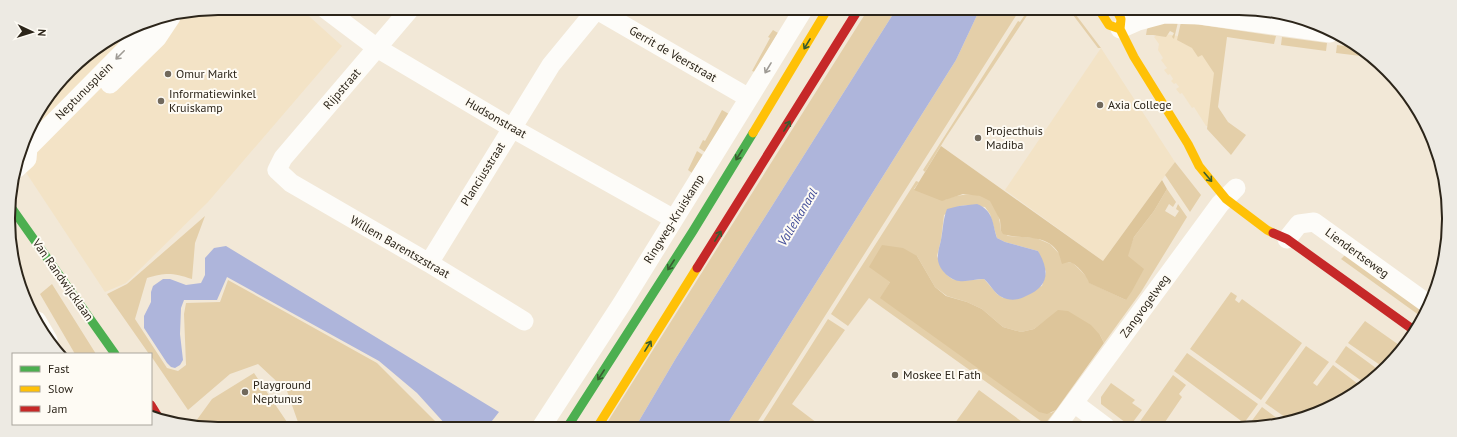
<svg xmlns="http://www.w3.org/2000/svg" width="1457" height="437" viewBox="0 0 1457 437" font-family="'PT Sans',sans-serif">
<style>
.built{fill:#f3e3c6}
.green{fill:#e4cfa9;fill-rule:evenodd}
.forest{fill:#ddc59a}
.water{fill:#aeb5db}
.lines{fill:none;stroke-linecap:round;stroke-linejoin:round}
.street{stroke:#fdfcf9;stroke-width:19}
.fast{stroke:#4caf50;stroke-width:9}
.slow{stroke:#ffc107;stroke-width:9}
.jam{stroke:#c62828;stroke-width:9}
.oneway{stroke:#395c30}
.oneway2{stroke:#9f9b95}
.poi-dot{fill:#71695c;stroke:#fefbf4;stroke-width:1.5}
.labels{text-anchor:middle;stroke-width:4;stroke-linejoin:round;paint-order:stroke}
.street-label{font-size:12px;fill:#2c251a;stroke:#fefbf4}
.poi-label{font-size:12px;fill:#2c251a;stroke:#fefbf4;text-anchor:start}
.water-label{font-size:13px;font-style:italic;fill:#434e9a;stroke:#fefbf4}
.rim{fill:none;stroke:#2c251a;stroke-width:2}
</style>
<rect width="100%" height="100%" fill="#f2e8d7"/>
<path class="built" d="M219,8H300L342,46L208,202L126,283L105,292L19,162L30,125L80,60L138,24Z
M1159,33L1191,38L1215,73L1208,126H1206L1194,107L1192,108L1182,93L1180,94L1176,89L1179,87L1176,83L1174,84L1171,81L1173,79L1170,74L1168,75L1164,70L1167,68L1161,60L1163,58L1158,50L1159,44L1154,37Z
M1101,48L1175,162L1103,261L1005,190Z"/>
<path class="green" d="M867,11H895L676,358L636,426H605Z
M979,11H1019L755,426H726L956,60Z
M1024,11H1030L945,139L925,172L923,170L1018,21L1020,22L1024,16L1021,15Z
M1070,11H1073L1101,48H1098Z
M1178,22L1174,39L1172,37L1174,33L1170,31L1166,37L1153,35H1146L1147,29L1151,24Z
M1181,22L1276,36L1274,44L1227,37L1218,107L1228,122L1246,135L1231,155L1207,129L1214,73L1202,55L1198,57L1192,48L1177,40Z
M773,30L778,33L755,72L752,71L770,38L768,37Z
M1282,37L1327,43L1326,51L1281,45Z
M1337,45L1360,48L1369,57L1336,53Z
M722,110L729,114L705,152L699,148L703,140L705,141Z
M697,151L703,155L692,173L688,170Z
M1175,162L1201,195L1190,212L1165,175Z
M916,181L919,182L914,189L945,200C956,194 980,191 991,201C998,208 1000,222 1001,231L1008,236L1036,238L1050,244L1067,262L1073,263L1088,278L1090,283L1126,300L1127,256L1134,237L1154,211L1167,189L1176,202L1173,207L1169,204L1165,211L1175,217L1179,211L1176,209L1178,204L1187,217L1141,292L1104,343L1100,335L1046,320L1034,329L1021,332L1003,327L982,309L967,302L947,296L935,287L917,256L890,282L881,298L1051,413L1056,410L1045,424L869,298L848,326L831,314ZM968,205L985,207L990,214L997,238L1005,242L1038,251L1046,272L1042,286L1003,298L997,294L984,279L960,281L952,279L947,275L942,269L937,256L941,240L944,215L959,206Z
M205,216L195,243L192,279C173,273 167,272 147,278L135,319L167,368L178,371L186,365L184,314L186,303L220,302L228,280L377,363L439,425H299L287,391L258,364L230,374L188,410L151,356V354H149L107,294L127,284Z
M1347,253L1426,310L1423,318L1341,259Z
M52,284L96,354H75L40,294Z
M1231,292L1237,296L1235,300L1239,303L1242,299L1302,343L1261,400L1190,349Z
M828,319L845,330L792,404L821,426H760Z
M1365,321L1399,345L1383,367L1348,343Z
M1306,346L1329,362L1313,383L1317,386L1333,365L1362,387L1331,407L1307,415L1308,414L1304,411L1300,417L1289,420L1265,403Z
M1346,346L1380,371L1374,379L1366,384L1335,362Z
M1187,353L1258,404L1244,423L1174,371Z
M254,373L289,425H199L196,421L212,399Z
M1173,375L1186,385L1179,394L1182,397L1165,422L1172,427H1136Z
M1111,383L1135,400L1132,403L1142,410L1130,426L1101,404V397Z
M979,390L1029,427H952Z
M1262,407L1282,422L1266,427H1249L1248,426Z"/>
<path class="forest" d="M941,146L1103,261L1162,180L1167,189L1154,211L1134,237L1128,256L1144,269L1132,291L1126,300L1089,283C1088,277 1077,265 1072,263C1068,261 1065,263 1062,264C1061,261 1060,256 1058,252C1046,233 1020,240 1003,234L1001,231L1000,220L990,201L980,196L963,194L942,201L914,190Z
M882,245L903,248L917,256L935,287L946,296L967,302L982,309L1003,327L1021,332L1034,329L1058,310L1068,311L1091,325L1100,335L1104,343L1056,410L1047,414L1039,412L880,298L890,282L869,267Z"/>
<path class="water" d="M895,11H979L956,60L726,426H636L676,358Z
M977,204C994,211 992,223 997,238L1005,242L1038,251C1050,271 1049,287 1026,296C1020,299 1014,301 1007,299C996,297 992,286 984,279C976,279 967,282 959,281C948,279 936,267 938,255C938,250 940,245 941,240C943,230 943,219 947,209L959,206Z
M226,246L499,412L488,426L446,425L417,393L379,361L227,277L217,300H184L181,308L180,334L183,360L180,365L175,368L171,367L167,363L144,328V316L151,302V292L153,286L163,279H170L186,285L201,283L205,275V258L214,248Z"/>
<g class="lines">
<path class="street" d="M324,8L377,48L512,128L674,219
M410,9L283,158L277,170L291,183L429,263L524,321
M597,10L749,98
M1120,29L1138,21L1164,14L1200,15L1330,33
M110,84L157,38L171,17
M16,169L27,159L28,148L36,140L153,22L162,19
M1287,239L1299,224L1314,222L1428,304
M429,263L551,65L597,9
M37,321L48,340
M1074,403L1106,427
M542,426L621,305L749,98L803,10
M1056,427L1220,204L1236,188"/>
<path class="fast" d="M11,207L115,354
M568,426L693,231L753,133"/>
<path class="slow" d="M1100,11L1109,25L1120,29
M1117,11L1121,19L1120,29L1134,57L1188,144L1199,166L1226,199L1267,230L1273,233
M753,133L827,10
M598,426L697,268"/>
<path class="jam" d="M1273,233L1287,239L1415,331
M697,268L858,10
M151,405L159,418"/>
</g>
<defs><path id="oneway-shaft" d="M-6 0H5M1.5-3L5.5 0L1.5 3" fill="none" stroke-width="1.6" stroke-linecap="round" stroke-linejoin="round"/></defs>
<g class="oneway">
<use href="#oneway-shaft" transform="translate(807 44) rotate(121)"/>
<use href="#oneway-shaft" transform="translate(787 126) rotate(-58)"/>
<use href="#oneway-shaft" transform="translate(739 155) rotate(122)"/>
<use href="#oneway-shaft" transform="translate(1208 177) rotate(50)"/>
<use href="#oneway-shaft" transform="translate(718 236) rotate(-58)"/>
<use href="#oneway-shaft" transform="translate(671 265) rotate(123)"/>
<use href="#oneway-shaft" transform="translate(648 346) rotate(-58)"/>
<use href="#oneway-shaft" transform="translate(601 375) rotate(123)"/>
</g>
<g class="oneway2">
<use href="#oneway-shaft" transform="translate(120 55) rotate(135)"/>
<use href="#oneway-shaft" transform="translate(768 68) rotate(121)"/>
</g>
<g class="poi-dot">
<circle cx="168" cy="74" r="4"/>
<circle cx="161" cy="101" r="4"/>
<circle cx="1100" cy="105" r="4"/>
<circle cx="978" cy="138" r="4"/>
<circle cx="895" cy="375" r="4"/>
<circle cx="245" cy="392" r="4"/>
</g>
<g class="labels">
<g class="street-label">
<text transform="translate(673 54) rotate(30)" y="4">Gerrit de Veerstraat</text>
<text transform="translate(342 89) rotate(-49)" y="4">Rijpstraat</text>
<text transform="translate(84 91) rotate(-45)" y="4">Neptunusplein</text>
<text transform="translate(496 118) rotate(30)" y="4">Hudsonstraat</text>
<text transform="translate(483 174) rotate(-58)" y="4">Planciusstraat</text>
<text transform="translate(674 219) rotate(-58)" y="4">Ringweg-Kruiskamp</text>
<text transform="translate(400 247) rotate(30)" y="4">Willem Barentszstraat</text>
<text transform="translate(1357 253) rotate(36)" y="4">Liendertseweg</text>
<text transform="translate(63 280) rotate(55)" y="4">Van Randwijcklaan</text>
<text transform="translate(1145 306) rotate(-54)" y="4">Zangvogelweg</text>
</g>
<g class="poi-label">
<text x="176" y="78">Omur Markt</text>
<text x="169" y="98">Informatiewinkel<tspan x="169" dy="14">Kruiskamp</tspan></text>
<text x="1108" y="109">Axia College</text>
<text x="986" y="135">Projecthuis<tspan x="986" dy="14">Madiba</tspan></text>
<text x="903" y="379">Moskee El Fath</text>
<text x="253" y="389">Playground<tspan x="253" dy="14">Neptunus</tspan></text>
</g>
<g class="water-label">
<text transform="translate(797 217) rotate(-59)" y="5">Valleikanaal</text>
</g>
</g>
<path d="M0 0H1457V437H0ZM218 15H1239A203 203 0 0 1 1442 218V219A203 203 0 0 1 1239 422H218A203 203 0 0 1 15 219V218A203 203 0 0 1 218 15Z" fill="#edeae3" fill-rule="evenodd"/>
<path class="rim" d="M218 15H1239A203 203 0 0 1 1442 218V219A203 203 0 0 1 1239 422H218A203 203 0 0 1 15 219V218A203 203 0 0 1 218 15Z"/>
<rect x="12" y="353" width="140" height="72" fill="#fefbf4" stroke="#aaa59d"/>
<rect x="20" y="366" width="20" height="6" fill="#4caf50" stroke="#aaa59d"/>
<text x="48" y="373" font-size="12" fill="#2c251a">Fast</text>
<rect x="20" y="386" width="20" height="6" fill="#ffc107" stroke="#aaa59d"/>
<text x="48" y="393" font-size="12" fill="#2c251a">Slow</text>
<rect x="20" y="406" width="20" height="6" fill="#c62828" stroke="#aaa59d"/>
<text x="48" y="413" font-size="12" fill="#2c251a">Jam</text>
<g transform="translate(32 32) rotate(94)" stroke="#fefbf4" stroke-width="3" paint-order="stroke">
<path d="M0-3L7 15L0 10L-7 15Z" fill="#2c251a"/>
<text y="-6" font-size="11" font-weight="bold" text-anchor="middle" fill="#2c251a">N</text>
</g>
</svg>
